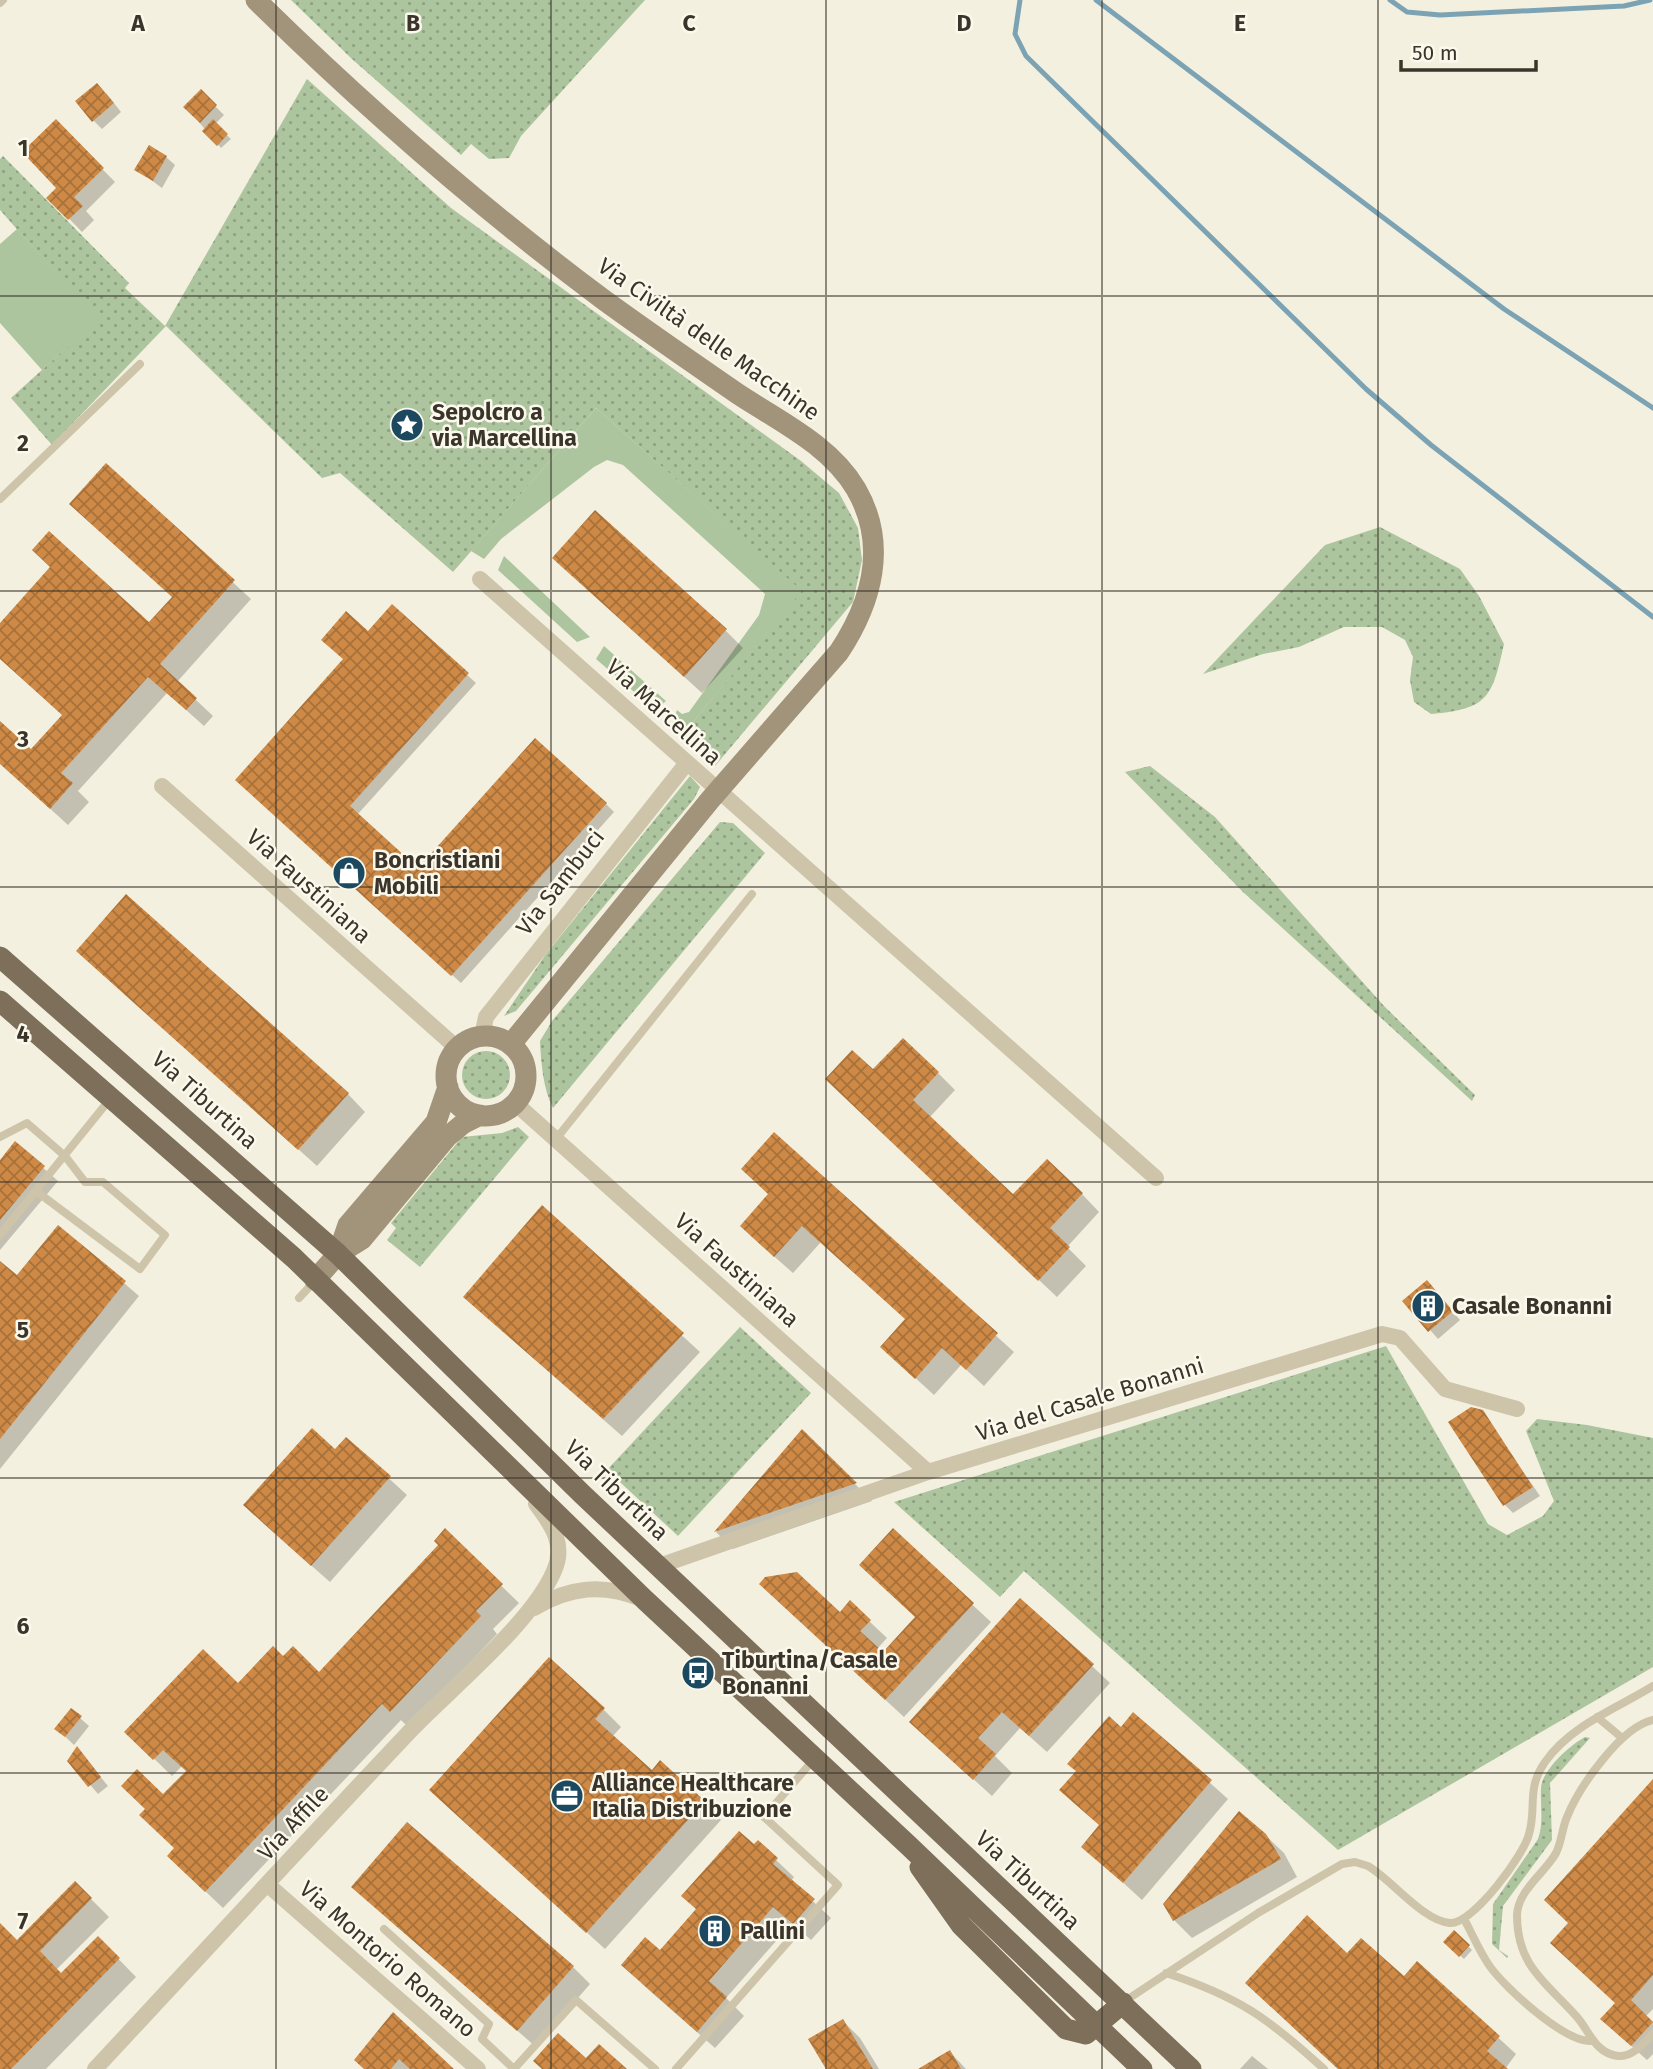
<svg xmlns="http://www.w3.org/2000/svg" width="1653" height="2069" viewBox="0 0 1653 2069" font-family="'Fira Sans',sans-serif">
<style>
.grass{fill:url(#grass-dots)}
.garden{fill:#adc59e}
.shadow{fill:#0003}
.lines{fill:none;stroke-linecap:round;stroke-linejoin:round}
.stream{stroke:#7ca3b4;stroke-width:5}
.building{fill:url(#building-cross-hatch)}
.lane{stroke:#cec4aa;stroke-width:8}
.street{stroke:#cec4aa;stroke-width:16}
.secondary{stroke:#a2937b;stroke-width:21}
.primary{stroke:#7d6f5a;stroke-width:21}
.grid{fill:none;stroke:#3b342a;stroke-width:2;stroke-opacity:0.55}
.labels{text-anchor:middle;stroke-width:5;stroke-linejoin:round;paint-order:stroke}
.street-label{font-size:23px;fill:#3b342a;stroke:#fbf8ec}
.poi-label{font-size:23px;font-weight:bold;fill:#3b342a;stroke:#fbf8ec;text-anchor:start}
.grid-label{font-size:23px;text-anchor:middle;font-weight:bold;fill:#3b342a;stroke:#fbf8ec;stroke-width:5;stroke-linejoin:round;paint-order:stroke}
</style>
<defs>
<pattern id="grass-dots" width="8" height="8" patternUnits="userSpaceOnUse" patternTransform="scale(1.75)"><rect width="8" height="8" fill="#adc59e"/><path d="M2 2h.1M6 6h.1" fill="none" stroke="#8ea181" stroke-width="1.8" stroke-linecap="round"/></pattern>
<pattern id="building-cross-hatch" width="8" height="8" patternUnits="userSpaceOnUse" patternTransform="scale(1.75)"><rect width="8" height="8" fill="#cd8945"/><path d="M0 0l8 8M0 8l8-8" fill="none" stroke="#a8713a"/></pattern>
</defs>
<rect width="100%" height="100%" fill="#f4f0df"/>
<path class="grass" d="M291,0H645L521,136L509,158L489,159L471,144L461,155L352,59Z
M307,79L451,208L801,461L839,493L858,528L862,560L853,602L715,766L683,734L801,591L596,408L453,572L340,473L322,478L166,326L52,445L11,398L97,320L0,210V159L3,156L129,283L125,288L165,326Z
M1380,527L1460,569L1479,596L1504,644C1492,697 1489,709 1431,714L1414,702L1410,680L1413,657L1405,640L1382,627H1344L1299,647L1263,654L1203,674L1325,545Z
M1150,766L1215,817L1384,1006L1475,1095L1472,1101L1243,892L1125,772Z
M690,776L700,787L694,799L516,1011L504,1016L546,954Z
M720,822L733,823L765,853L553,1108C543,1089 541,1062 540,1041L552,1021Z
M462 1075a24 24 0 1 1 48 0a24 24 0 1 1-48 0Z
M518,1127L529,1137L420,1267L387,1240L396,1228L391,1223L462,1137L502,1133Z
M740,1327L811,1393L678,1536L607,1470Z
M1386,1346L1488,1524L1507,1535L1543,1516L1554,1501L1526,1431L1537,1419L1587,1425L1653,1438V1667L1338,1850L1024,1571L1000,1597L894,1502Z
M1585,1737L1590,1738L1550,1783L1552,1840L1503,1906L1499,1950L1508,1956L1507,1958L1492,1944L1493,1904L1538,1839C1544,1822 1540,1805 1541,1788C1542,1770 1570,1745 1585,1737Z"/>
<path class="garden" d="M17,229L98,320L42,370L0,323V244Z
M596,408L802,591L683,734L672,724L677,710L682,714L689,712L759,615L765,594L623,465L607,460L594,467L501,539L484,559L471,551Z
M504,556L590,637L577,642L498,570Z
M604,646L666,701L655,710L596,659Z"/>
<path class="shadow" d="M201,92L224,115L215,124L231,139L221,148L186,107Z
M106,93L121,112L102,129L93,120Z
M55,121L115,182L86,211L94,220L82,232L49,198L59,188Z
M166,157L175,165L162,188L136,169Z
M106,466L251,599L177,682L213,716L204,726L167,693L78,791L89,802L68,825L0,763V724L31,752L64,716L0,658V625H150L174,598Z
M572,575L725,630L743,648L702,693Z
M392,607L476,683L357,815L418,870L606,804L614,812L461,983L245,788Z
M78,951L348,1094L365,1112L317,1166Z
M873,1072L938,1073L955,1090L929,1118L1013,1197L1082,1194L1099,1212L1067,1247L1086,1266L1057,1297L845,1097Z
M774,1135L1014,1352L984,1386L961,1365L934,1395L900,1364L907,1320L821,1242L793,1273L760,1244L770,1195Z
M16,1144L58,1181L0,1250V1162Z
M542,1207L700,1352L622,1436L483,1314Z
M59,1227L139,1296L0,1469V1263L17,1277Z
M1435,1291L1460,1320L1438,1339L1405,1301Z
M1482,1412L1540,1496L1513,1513L1505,1505Z
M803,1432L872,1501L733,1549L716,1532Z
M346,1439L407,1495L330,1582L263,1523Z
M445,1531L519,1603L493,1629L497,1634L409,1728L401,1720L223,1908L186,1873L163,1797L188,1772L182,1766L172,1776L144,1749L283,1659L319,1674L441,1545Z
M893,1531L991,1622L904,1717L779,1602L869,1621L887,1638L877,1649L883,1655L917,1618Z
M1092,1666L1110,1683L1047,1752L1020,1728L995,1756L1012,1773L992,1796L929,1739Z
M603,1709L621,1727L612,1737L652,1772L660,1763L721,1820L605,1949L449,1808Z
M71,1710L89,1726L74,1745L57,1729Z
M1133,1714L1228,1799L1142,1900L1083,1846L1101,1826L1078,1772Z
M77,1748L108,1786L98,1794L70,1761Z
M1653,1782V2009L1646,2016L1653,2022V2054L1647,2060L1618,2034L1616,2003L1570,1924Z
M1265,1835L1284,1853L1297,1877L1192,1938L1174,1920Z
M758,1843L794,1877L791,1881L831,1918L811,1940L792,1923L726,1998L744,2016L715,2048L641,1983L660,1953Z
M75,1883L109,1917L56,1970L61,1975L98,1938L136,1977L46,2069H6L0,2063V1925L17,1942Z
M353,1887L573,1967L590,1984L536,2047Z
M1454,1932L1472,1950L1464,1959L1445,1942Z
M1347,1956L1404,1978L1417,1963L1516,2054L1505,2069H1338L1288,2022Z
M393,2015L452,2069H365Z
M843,2021L860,2038L879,2069H828Z
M950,2052L966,2069H921Z
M1252,2056L1268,2069H1240Z"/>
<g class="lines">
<path class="stream" d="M1020,0L1015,34L1026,56L1366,389L1431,445L1653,617
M1096,0L1504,309L1653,408
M1390,0L1407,12L1440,15L1624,6L1650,0"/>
</g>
<path class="building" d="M97,83L114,103L92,122L75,101Z
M201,89L217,105L200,123L183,107Z
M56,119L104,168L74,197L83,206L68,220L46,198L56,188L22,152Z
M213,119L228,134L217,146L202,131Z
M149,145L167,156L153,181L134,170Z
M106,463L235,580L160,664L197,698L186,710L148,677L61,773L73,783L50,809L0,764V721L31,749L62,715L0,659V623L50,567L32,550L49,531L149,622L172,597L69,504Z
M595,510L727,629L684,677L552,558Z
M392,604L469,673L350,806L418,868L535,738L607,803L451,976L235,780L343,659L321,640L346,611L368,631Z
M126,894L349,1093L298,1150L76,951Z
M903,1038L939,1072L913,1100L1013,1194L1047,1159L1083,1193L1050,1228L1070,1247L1038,1281L825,1079L852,1050L873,1069Z
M774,1132L998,1333L966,1370L942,1348L915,1379L880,1347L905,1319L802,1226L774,1257L740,1226L768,1194L741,1169Z
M15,1141L45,1166L0,1220V1160Z
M542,1205L684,1333L603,1419L463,1297Z
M58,1225L126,1281L0,1439V1261L17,1275Z
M1427,1280L1453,1311L1428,1332L1402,1301Z
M1471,1407L1483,1410L1533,1487L1503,1506L1448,1422Z
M312,1428L335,1449L346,1437L391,1476L311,1566L243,1505Z
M802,1429L857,1483L714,1532Z
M445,1528L503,1584L476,1611L481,1616L390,1712L382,1704L205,1892L167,1856L174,1848L139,1815L145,1809L121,1786L137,1769L163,1794L186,1771L163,1750L153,1760L124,1732L203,1649L238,1683L273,1646L283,1656L293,1646L319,1672L438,1545L434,1541Z
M893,1528L974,1603L885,1700L759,1584L765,1577L797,1572L840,1612L850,1600L871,1620L860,1631L883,1652L915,1617L859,1565Z
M1020,1598L1094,1664L1029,1736L1002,1712L978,1738L996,1754L973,1780L909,1722Z
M549,1657L605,1708L595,1719L652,1770L660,1760L705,1801L586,1933L429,1790Z
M71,1708L82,1716L65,1737L54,1729Z
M1133,1712L1212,1780L1123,1883L1081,1847L1099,1825L1059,1790L1076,1771L1067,1764L1109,1716L1121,1727Z
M77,1746L101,1777L88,1787L67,1761Z
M1653,1779V1975L1631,2000L1653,2022L1631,2046L1600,2019L1615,2003L1550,1943L1568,1923L1544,1900Z
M1239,1811L1266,1834L1281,1859L1173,1921L1163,1904Z
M407,1822L574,1966L517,2031L351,1887Z
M739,1831L754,1844L758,1840L778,1858L773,1864L815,1899L793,1924L773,1907L709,1981L727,1997L697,2032L621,1965L645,1937L660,1950L696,1909L681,1896Z
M75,1881L92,1898L40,1951L61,1973L98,1936L120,1958L11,2069H0V1923L17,1940Z
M1307,1915L1347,1953L1361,1938L1404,1976L1417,1961L1500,2036L1487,2051L1508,2069H1338L1245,1983Z
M1454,1930L1470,1945L1459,1957L1443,1942Z
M393,2012L454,2069H410L399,2059L391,2069H364L354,2060Z
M843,2019L873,2069H826L808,2039Z
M558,2033L586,2058L599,2044L627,2069H542L533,2061Z
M950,2050L961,2069H918Z"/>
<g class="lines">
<path class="lane" d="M0,3L3,0
M0,499L140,364
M0,1137L27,1123L65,1156L85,1182H103L165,1235L140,1269L36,1191
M556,1139L752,894
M0,1235L110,1099
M299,1298L314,1282
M1597,1717L1621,1737
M1653,1720C1621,1727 1579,1787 1567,1817C1562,1828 1562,1841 1556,1853C1545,1873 1518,1890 1517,1915C1517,1967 1547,1983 1577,2017C1590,2032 1595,2053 1618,2056C1633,2057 1644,2043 1653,2034
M1464,1919C1473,1935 1480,1953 1491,1968C1507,1989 1565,2043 1592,2041
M384,1929L489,2024L482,2039L514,2069L576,2000L655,2069
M1166,1973C1239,1997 1268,2018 1324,2069
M1125,2001L1258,1913L1342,1864L1355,1862L1368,1866C1392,1880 1423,1921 1450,1923C1473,1924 1524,1855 1529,1834C1537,1807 1526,1789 1545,1762C1571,1725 1616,1709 1653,1686
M676,2069L838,1885L764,1817L815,1758"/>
<path class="street" d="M480,579L1156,1178
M162,786L457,1048
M482,1036L486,1017L686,764
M515,1103L928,1472
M659,1566L928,1472L1382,1334L1400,1338L1445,1389L1517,1409
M534,1608C570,1587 602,1583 642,1599
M267,1884L478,2069
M95,2069C201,1955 306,1841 413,1728C453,1687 533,1621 554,1571C566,1545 552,1525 536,1504"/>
<path class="secondary" d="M256,0C365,107 482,209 604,300C648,332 693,363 738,394C779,421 830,445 856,489C888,544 872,602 839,652L710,800L511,1044
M446 1076a40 40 0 1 1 80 0a40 40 0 1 1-80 0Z
M338,1254L348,1225L436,1122L448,1087
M315,1280L338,1254L362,1239L447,1137L464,1123L480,1115"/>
<path class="primary" d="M0,957L338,1254L582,1494L1191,2069
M0,1001L294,1258L645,1600L908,1845L1142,2069
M920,1867L961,1925L1066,2029L1086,2034L1123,2003"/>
</g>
<path class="grid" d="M276,0V2069M551,0V2069M826,0V2069M1102,0V2069M1378,0V2069M0,296H1653M0,591H1653M0,887H1653M0,1182H1653M0,1478H1653M0,1773H1653"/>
<defs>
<symbol id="sight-disc" viewBox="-11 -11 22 22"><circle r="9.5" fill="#1c495f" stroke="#fbf8ec"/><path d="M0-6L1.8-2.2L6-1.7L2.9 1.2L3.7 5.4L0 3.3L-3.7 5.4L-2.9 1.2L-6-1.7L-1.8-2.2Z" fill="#fff"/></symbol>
<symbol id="shop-disc" viewBox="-11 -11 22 22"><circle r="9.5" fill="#1c495f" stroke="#fbf8ec"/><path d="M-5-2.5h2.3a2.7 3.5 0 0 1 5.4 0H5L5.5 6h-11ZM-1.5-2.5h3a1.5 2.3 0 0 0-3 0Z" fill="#fff"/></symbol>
<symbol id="building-disc" viewBox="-11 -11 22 22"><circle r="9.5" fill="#1c495f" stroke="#fbf8ec"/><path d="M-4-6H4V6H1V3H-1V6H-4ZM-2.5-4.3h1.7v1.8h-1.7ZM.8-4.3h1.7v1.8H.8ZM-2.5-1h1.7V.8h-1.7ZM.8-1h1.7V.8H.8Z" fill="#fff"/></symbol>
<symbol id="bus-disc" viewBox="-11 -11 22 22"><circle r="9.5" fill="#1c495f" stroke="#fbf8ec"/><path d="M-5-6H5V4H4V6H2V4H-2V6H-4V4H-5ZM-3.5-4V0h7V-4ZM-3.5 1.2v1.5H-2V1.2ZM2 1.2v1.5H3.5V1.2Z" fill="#fff"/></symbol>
<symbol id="office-disc" viewBox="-11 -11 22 22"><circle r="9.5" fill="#1c495f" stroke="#fbf8ec"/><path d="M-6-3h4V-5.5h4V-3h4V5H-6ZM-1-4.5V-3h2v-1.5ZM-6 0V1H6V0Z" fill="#fff"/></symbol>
</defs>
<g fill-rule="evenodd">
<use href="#sight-disc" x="388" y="406" width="38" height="38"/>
<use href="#shop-disc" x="330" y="854" width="38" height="38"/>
<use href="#building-disc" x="1409" y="1287" width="38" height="38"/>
<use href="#bus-disc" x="679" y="1654" width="38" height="38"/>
<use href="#office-disc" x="548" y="1777" width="38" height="38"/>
<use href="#building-disc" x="696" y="1912" width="38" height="38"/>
</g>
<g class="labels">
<g class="street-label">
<text transform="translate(709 339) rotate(35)" y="8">Via Civiltà delle Macchine</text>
<text transform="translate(664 712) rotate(42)" y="8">Via Marcellina</text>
<text transform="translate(560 882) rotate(-52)" y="8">Via Sambuci</text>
<text transform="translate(309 886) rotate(42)" y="8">Via Faustiniana</text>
<text transform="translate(205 1100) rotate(42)" y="8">Via Tiburtina</text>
<text transform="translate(737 1270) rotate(42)" y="8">Via Faustiniana</text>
<text transform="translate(1090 1399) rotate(-17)" y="8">Via del Casale Bonanni</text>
<text transform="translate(617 1490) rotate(44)" y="8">Via Tiburtina</text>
<text transform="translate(293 1823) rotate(-47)" y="8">Via Affile</text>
<text transform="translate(1028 1880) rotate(43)" y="8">Via Tiburtina</text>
<text transform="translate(388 1959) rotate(41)" y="8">Via Montorio Romano</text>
</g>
<g class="poi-label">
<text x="432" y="420">Sepolcro a<tspan x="432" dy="26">via Marcellina</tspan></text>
<text x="374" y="868">Boncristiani<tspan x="374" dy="26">Mobili</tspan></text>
<text x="1452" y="1314">Casale Bonanni</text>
<text x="722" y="1668">Tiburtina/Casale<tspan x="722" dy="26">Bonanni</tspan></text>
<text x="592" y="1791">Alliance Healthcare<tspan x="592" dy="26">Italia Distribuzione</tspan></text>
<text x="740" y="1939">Pallini</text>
</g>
</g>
<g class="grid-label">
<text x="138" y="31">A</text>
<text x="413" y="31">B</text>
<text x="689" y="31">C</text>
<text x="964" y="31">D</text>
<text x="1240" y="31">E</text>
<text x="23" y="156">1</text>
<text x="23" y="451">2</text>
<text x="23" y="747">3</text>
<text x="23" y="1042">4</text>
<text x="23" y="1338">5</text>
<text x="23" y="1634">6</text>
<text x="23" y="1929">7</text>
</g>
<path d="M1401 60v10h135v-10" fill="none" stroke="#3b342a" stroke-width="3.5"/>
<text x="1412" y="60" font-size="21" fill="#3b342a" stroke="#fbf8ec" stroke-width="5" paint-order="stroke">50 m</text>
</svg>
